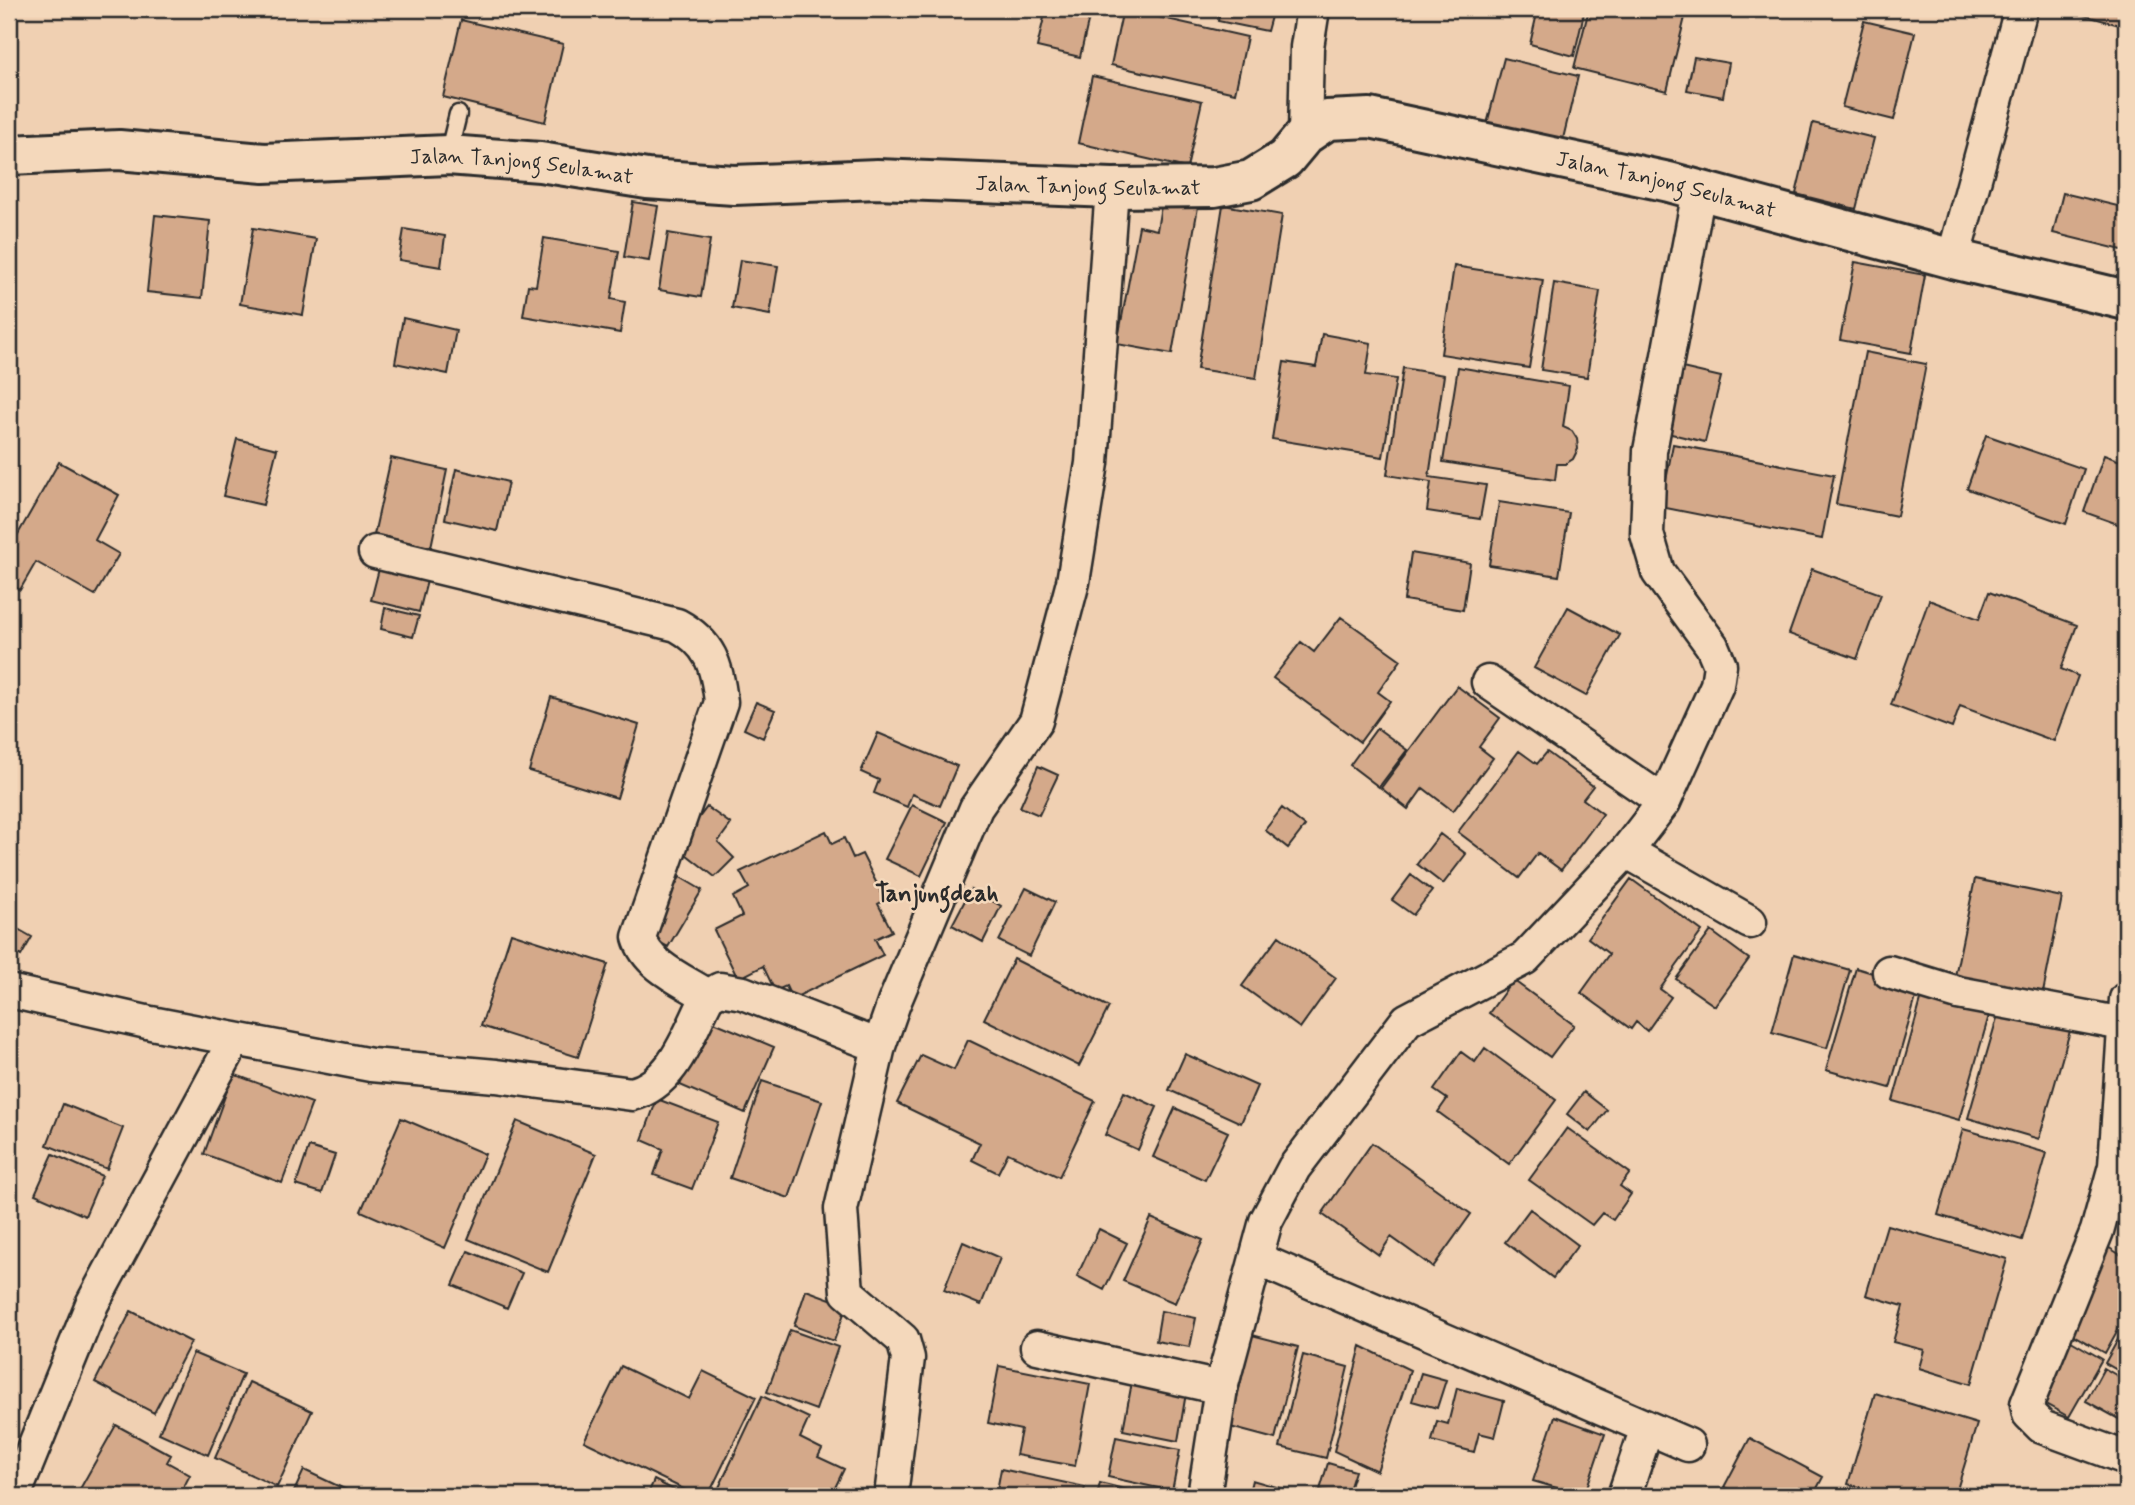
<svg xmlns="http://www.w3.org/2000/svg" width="2135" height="1505" viewBox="0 0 2135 1505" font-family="Mynerve,sans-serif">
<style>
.building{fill:#d4a98a;stroke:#2b2b2b;stroke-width:2}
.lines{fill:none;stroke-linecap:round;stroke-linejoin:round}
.lane-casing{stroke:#2b2b2b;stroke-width:21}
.street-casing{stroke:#2b2b2b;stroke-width:37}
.secondary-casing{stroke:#2b2b2b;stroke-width:44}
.lane{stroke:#f4d8bb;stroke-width:16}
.street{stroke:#f4d8bb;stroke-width:32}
.secondary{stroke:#f4d8bb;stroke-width:38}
.labels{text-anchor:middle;stroke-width:5;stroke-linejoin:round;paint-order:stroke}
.street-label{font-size:21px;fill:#2b2b2b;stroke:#f4d8bb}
.quarter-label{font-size:24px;font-weight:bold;fill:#2b2b2b;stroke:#f4d8bb}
</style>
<rect width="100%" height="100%" fill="#f0d0b2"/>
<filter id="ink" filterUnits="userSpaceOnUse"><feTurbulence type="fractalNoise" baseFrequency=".0143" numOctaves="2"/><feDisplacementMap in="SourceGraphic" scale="14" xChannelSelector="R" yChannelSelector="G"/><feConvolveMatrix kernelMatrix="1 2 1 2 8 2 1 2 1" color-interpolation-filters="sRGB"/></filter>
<g filter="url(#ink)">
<path class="building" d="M1046,9H1091L1080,57L1037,47Z
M1123,9L1247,37L1235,93L1111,65Z
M1168,9H1201L1199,16Z
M1220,9H1273L1267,31L1218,21Z
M1538,9H1585L1574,56L1530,44Z
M1589,9H1687L1667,91L1574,68Z
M1943,9H1974L1972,16Z
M2062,9H2126V27Z
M461,20L563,44L545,122L443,97Z
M1864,21L1915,33L1894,120L1842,107Z
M1694,57L1729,63L1723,97L1687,90Z
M1504,58L1578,76L1562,143L1487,124Z
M1092,76L1202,101L1187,168L1078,143Z
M1813,123L1874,138L1856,209L1796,194Z
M2063,193L2126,208V251L2053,233Z
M1162,200L1198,207L1172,354L1117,344L1139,226L1157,230Z
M633,202L658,206L649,261L624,257Z
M1223,205L1282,215L1256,378L1197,369Z
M155,215L210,221L202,298L147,292Z
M253,228L316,239L303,315L240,304Z
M404,229L445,236L441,267L399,260Z
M668,233L710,240L701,297L659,290Z
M544,238L619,251L611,299L625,302L620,333L523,316L528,285L536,286Z
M740,260L778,266L770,315L732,308Z
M1855,262L1925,275L1911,353L1840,340Z
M1454,266L1543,280L1529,368L1441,354Z
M1554,283L1600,291L1587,377L1541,370Z
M403,318L456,330L448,374L395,363Z
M1322,334L1371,343L1366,375L1396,379L1383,457L1272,439L1284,362L1316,367Z
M1865,352L1926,364L1897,516L1836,504Z
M1458,367L1569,386L1563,427L1572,431L1577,439L1578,449L1573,459L1565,464H1557L1555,480L1443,462Z
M1678,367L1721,377L1705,442L1663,432Z
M1403,368L1444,375L1429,477L1486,485L1480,519L1427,511L1431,482L1387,475Z
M1986,435L2084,469L2066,524L1967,489Z
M237,439L277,449L263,505L223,496Z
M1673,444L1834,475L1822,539L1661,507Z
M2104,455L2126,463V527L2084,512Z
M391,458L447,470L431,547L374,535Z
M59,462L119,495L95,540L119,554L95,595L36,562L20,590L9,584V550Z
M456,469L508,482L497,531L445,519Z
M1499,502L1569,513L1559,576L1489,565Z
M1411,553L1470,563L1463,610L1404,600Z
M380,565L428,577L419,612L371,600Z
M1812,569L1881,594L1857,659L1789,634Z
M1989,592L2077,625L2061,669L2078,676L2054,741L1960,706L1952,728L1891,705L1929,600L1979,619Z
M1568,607L1620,635L1586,696L1534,668Z
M385,608L419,616L413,637L381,629Z
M1341,617L1401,660L1378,692L1390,701L1360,742L1273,678L1301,642L1314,652Z
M1457,686L1500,718L1479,747L1493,758L1453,811L1423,788L1408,809L1381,788Z
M551,697L639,725L617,798L529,771Z
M756,702L775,710L763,738L744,729Z
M1377,728L1407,750L1379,787L1350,765Z
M878,733L957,766L940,806L912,794L907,807L874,793L879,780L861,772Z
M1519,751L1537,764L1547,752L1593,786L1583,799L1603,814L1561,870L1538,853L1519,878L1458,832Z
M1038,766L1058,775L1039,815L1020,807Z
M912,805L947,822L921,876L885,859Z
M707,807L731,824L718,842L734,858L715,877L677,847Z
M1282,808L1305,826L1288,848L1265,830Z
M826,831L832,844L844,838L853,858L862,854L885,900L878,904L892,931L875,939L883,955L792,999L786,986L775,991L763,966L738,979L714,930L742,916L733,897L749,888L740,872Z
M1440,834L1466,854L1443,884L1417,864Z
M1411,875L1432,891L1413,915L1392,900Z
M680,877L702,890L668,947L646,935Z
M1631,879L1702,931L1660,989L1671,997L1647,1031L1636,1022L1631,1029L1581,993L1609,954L1588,938Z
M1975,879L2062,897L2042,998L1954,981Z
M1026,888L1055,902L1029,956L999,941Z
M971,889L1001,906L983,942L952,925Z
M9,924L32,937L21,956L9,948Z
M1711,931L1749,959L1715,1006L1676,979Z
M511,933L608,964L578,1057L481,1026Z
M1279,936L1336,978L1300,1028L1242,986Z
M1794,954L1850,970L1827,1048L1772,1032Z
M1014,959L1109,1007L1079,1066L984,1019Z
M1856,968L1919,987L1890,1088L1826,1070Z
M1513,980L1574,1025L1550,1057L1489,1013Z
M1923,993L1990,1012L1959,1120L1893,1101Z
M1999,1011L2070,1031L2039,1139L1968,1118Z
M709,1020L774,1047L745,1113L680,1085Z
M968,1040L1095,1101L1059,1177L1008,1153L998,1173L972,1160L980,1143L897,1103L921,1055L954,1070Z
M1485,1048L1556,1100L1509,1164L1438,1112L1447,1099L1434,1090L1461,1052L1475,1062Z
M1185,1054L1257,1086L1241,1123L1169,1090Z
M233,1074L312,1103L282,1183L204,1154Z
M762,1081L822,1101L789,1198L730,1178Z
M1124,1092L1157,1107L1138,1150L1105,1135Z
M1584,1092L1607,1110L1590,1132L1567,1114Z
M657,1099L718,1122L692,1189L654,1175L663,1149L642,1140Z
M63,1104L123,1128L107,1169L47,1145Z
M1175,1108L1228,1132L1205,1180L1153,1157Z
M401,1118L485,1154L445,1248L361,1211Z
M517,1121L596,1154L548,1272L468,1239Z
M1567,1128L1630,1173L1620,1186L1631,1194L1613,1220L1602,1213L1592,1225L1529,1180Z
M1963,1129L2047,1153L2022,1240L1938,1215Z
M1372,1143L1471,1214L1433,1267L1391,1237L1379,1255L1322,1214Z
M309,1147L335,1155L322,1193L296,1185Z
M53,1154L102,1176L85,1216L35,1194Z
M1530,1209L1578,1245L1553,1278L1505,1242Z
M1151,1218L1203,1240L1175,1303L1123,1281Z
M1887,1225L2007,1259L1971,1384L1919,1368L1924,1350L1893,1342L1903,1306L1866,1295Z
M1099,1229L1127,1243L1104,1290L1077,1276Z
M963,1242L1000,1258L981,1305L944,1290Z
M2106,1246L2126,1258V1315L2105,1353L2061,1328Z
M468,1251L522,1273L507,1308L453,1285Z
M806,1290L847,1305L834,1341L794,1326Z
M131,1311L191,1342L154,1413L95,1382Z
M1161,1311L1196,1318L1190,1347L1156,1341Z
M2126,1325V1375L2105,1363Z
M790,1330L838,1347L816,1410L767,1392Z
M1252,1335L1298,1347L1275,1439L1230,1427Z
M2066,1338L2102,1359L2069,1417L2033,1397Z
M1361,1346L1410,1370L1377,1471L1334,1451Z
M193,1353L243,1374L208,1455L159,1433Z
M1303,1355L1348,1367L1326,1458L1280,1447Z
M621,1366L689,1399L703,1371L756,1397L708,1496H698L584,1441Z
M999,1366L1090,1384L1075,1466L1016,1455L1021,1430L988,1423Z
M2104,1368L2126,1381V1423L2086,1401Z
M1421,1373L1446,1380L1437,1408L1412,1401Z
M249,1382L312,1411L277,1487L215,1458Z
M1132,1382L1186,1393L1178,1441L1123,1430Z
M1457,1388L1504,1401L1495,1437L1479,1433L1474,1452L1432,1441L1437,1421L1448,1424Z
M1875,1393L1977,1424L1955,1496H1935L1910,1489L1908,1496H1890L1848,1484Z
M762,1396L809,1418L800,1438L822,1449L818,1457L844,1469L831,1496H715Z
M1555,1416L1605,1434L1584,1496L1533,1481Z
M116,1425L171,1455L167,1462L190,1475L179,1496H76Z
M1116,1437L1180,1450L1172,1491L1108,1477Z
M1750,1438L1823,1477L1813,1496H1742L1724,1487Z
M1328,1463L1355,1471L1347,1496L1320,1490Z
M1001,1469L1085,1487L1083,1496H996Z
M304,1470L351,1492L349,1496H292Z
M654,1480L678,1492L676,1496H647Z
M1252,1480L1304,1495V1496H1248Z
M1100,1483L1152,1496H1097Z
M1368,1486L1399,1494L1398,1496H1365Z"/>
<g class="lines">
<defs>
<path id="lane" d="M448,155L458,114"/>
<path id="street" d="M1305,135L1307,47L1313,9
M1953,259L2021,9
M375,552L677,625C710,643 717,665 721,702L639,937C647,966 683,980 708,996
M1488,682L1664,802
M1626,851L1750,922
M1889,972L1958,993L2123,1024
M9,991L151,1023L371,1065L496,1076L632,1094C675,1083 689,1032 708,996L720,989L743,993L879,1046L894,1003L976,808L1036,721L1073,582L1092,463L1112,188
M2126,999L2115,1166L2097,1231L2027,1404L2029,1414L2042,1427L2126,1458
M879,1046L841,1209L847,1292L903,1340L908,1358L891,1496
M1257,1259L1688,1445
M1037,1347L1221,1388
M14,1496L92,1304L235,1039
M1204,1496L1221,1388L1266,1221L1294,1168L1407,1020L1525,958L1626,851L1664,802L1717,685L1720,665L1712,646L1658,572L1647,534L1650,451L1699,191
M1624,1496L1647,1428"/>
<g id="secondary">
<path id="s1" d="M9,155L119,150L264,163L448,155L540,162L647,179L734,185L877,179L1112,188L1214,187L1251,180L1285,159L1305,135L1327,120L1370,118L1669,182L1953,259L2126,300"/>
</g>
</defs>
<use href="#lane" class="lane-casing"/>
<use href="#street" class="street-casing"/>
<use href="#secondary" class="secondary-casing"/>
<use href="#lane" class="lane"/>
<use href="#street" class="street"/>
<use href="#secondary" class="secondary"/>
</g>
</g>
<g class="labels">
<g class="street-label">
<text dy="7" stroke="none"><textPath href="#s1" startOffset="514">Jalan Tanjong Seulamat</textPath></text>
<text dy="7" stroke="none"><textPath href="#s1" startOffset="1082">Jalan Tanjong Seulamat</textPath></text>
<text dy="7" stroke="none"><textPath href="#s1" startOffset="1690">Jalan Tanjong Seulamat</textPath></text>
</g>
<g class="quarter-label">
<text x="937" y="901">Tanjungdeah</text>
</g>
</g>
<rect width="2135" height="1505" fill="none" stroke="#f4d8bb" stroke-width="35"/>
<rect x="18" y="18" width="2100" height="1470" fill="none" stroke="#2b2b2b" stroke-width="2.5" filter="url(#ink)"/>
</svg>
